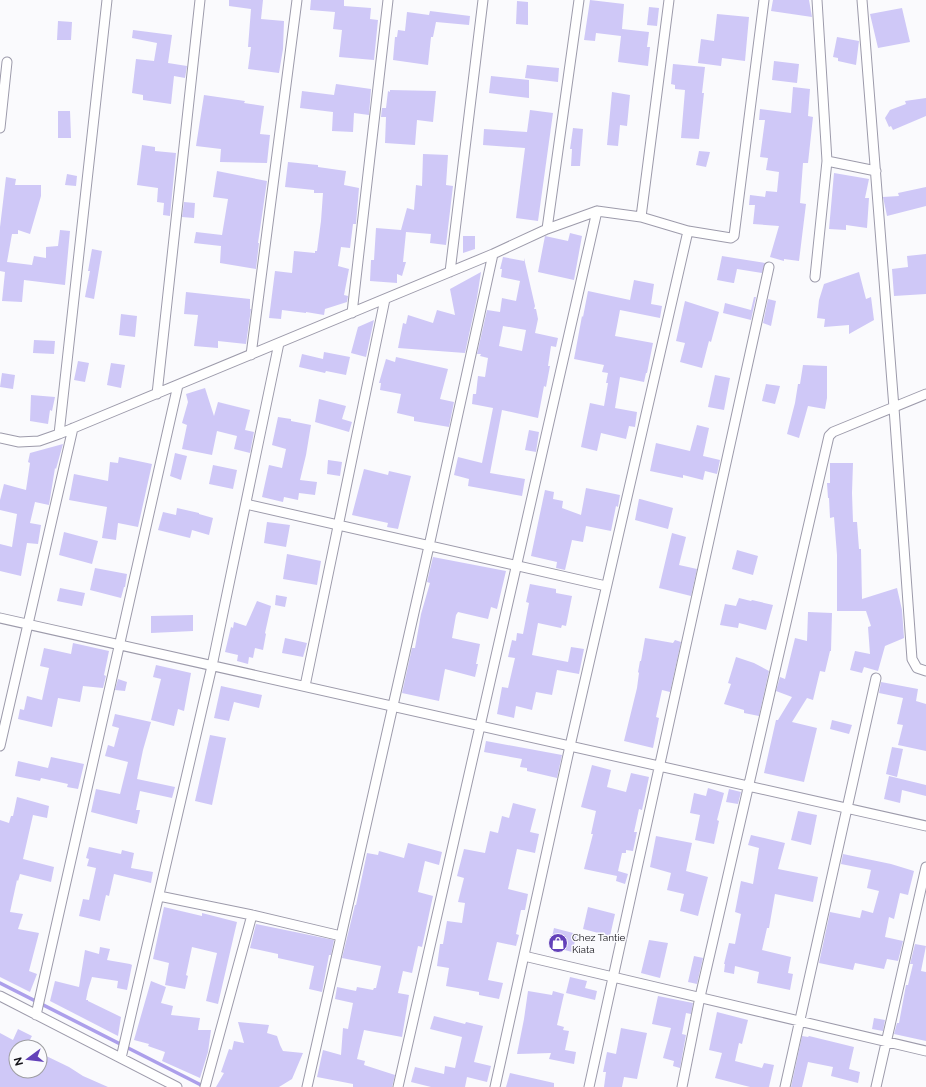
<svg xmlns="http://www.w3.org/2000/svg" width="926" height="1087" viewBox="0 0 926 1087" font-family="Raleway,sans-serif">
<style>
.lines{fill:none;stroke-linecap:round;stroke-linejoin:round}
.stream{stroke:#ac9feb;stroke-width:3.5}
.building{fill:#cfc8f7;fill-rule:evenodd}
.minor-casing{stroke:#9d9bab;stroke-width:11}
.minor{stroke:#fff;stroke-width:9}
.labels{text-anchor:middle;stroke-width:3;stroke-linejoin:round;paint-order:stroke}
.poi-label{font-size:10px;fill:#141319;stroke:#fafafd;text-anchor:start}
</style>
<rect width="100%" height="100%" fill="#fafafd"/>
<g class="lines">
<path class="stream" d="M0,983L201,1085"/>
</g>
<path class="building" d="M229,0H263L261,19L284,21L283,49L279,73L248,69L251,47H248L251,9L229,6Z
M311,0H344V6L371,8L370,19L378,20L374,60L339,57L342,30L333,29L335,12L310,10Z
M590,0L624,4L622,29L649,32L647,47H650L648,66L618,62L621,36L596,33L595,41L584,40Z
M773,0H809L812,17L771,11Z
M517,1L528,2V25L516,24Z
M649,7L659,8L657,26L647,25Z
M902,8L910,42L878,48L870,14Z
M430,11L470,16L469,25L436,22L433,37H431L428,65L393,60L395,37H397L398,30L405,31L407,12L429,15Z
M717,14L749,17L745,61L722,58L721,66L698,63L701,39L714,41Z
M58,21L72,22L71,40H57Z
M133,30L172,35L168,63L187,66L185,78L174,76L171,104L143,100V95L132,93L136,59L154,61L157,43L132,38Z
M837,37L859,41L856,65L838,61V58L833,57Z
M774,61L799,64L797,83L772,80Z
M673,64L705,67L702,93H704L699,139L681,138L685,90L675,89V85L671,84Z
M527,65L559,68L558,82L525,78Z
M491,76L529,80V98L489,93Z
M336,84L371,89L369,115L354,113L353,132L332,131L333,112L300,108L302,91L334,95Z
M793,87L810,89L808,116L813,117L808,163H803L800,203L806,204L799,261L784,259V261L770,257L779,226L753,224L755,205H749L750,195L765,197L766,191L777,192L779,172L766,170L768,158L760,157L765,120H759L760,109L791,113Z
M390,90L436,91L433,122L417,120L415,145L385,143L386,117H381L382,108H386L388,91L390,92Z
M612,92L630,95L627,126L620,125L618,146L607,145Z
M204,95L245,101L244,103L264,106L260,134L270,135L267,163L220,162L221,149L196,146Z
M926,98V116L893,130L891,126L889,127L885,118L890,110L906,104L905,101Z
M530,110L553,113L538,221L516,218L525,148L483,145L484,129L527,132Z
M58,111H70L71,138H58Z
M573,128L583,129L580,166H571L572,149H570Z
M142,145L155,147V151L176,153L170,216L163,215L164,203L157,202L158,188L137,185Z
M699,151L710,152L706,167L696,165Z
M423,154L448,155L446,185L453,186L446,245L430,243L431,234L406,232L403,262H406L402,276L397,274V283L370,281L371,260H374L376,228L401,230L407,208L414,210L416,185L422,186Z
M288,162L318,165V167L346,171L344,185L359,188L356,224H353L350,248L341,247L338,266L349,269L344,295L348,296L347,302L325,309L324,315L306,312V313L282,310L281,319L269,318L275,271L292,273L294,251L315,253V251H317L321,221L323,193H314V190L285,187Z
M217,171L267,181L258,243H259L256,269L220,263L221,246L194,243L196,232L222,235L228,199L213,197Z
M834,173L869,179L865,198H869L867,228L846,225V230L829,229Z
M67,174L77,176L76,186L65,185Z
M6,177L16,179L15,185H41V196L30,234L18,230V234H12L7,262L32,265L34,256L46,258V247L58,246L60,230L70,231L65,285L24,280L22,302L2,301L5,272L0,271V227Z
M926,187V206L887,216L883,197L899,196L898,193Z
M184,202L195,203L194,218L182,217Z
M570,233L582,236L574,280L538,272L545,236L568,241Z
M463,236H475V249L463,253Z
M92,249L102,251L94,299L85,297L90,271H88Z
M926,254V294L894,296L892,269L908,267L907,256Z
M722,256L734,258L765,263L762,273L737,269L734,283H733L717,280Z
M503,257L524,261V258L535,306L534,309H536L538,319L535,333L558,338L556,347L551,346L548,366H550L546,387L544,386L538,418L502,410L490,473L525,479L522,496L468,486L469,479L454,475L458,457L482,463L493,408L472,404L473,394H476L478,376L485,377L488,358L480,356L481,354H477L487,310L500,312L502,298L516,301L520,281L501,277L502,269H500ZM503,326L526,330L522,351L499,346Z
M481,272L477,298L465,353L398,348L403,323L406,324L408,315L433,323L437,310L455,315L450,289Z
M859,272L866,299L871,297L874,320L849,334V325L824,327L825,319L817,318L819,300L824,284Z
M634,280L654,284L651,304L662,306L660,318L620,310L615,336L653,343L647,373H646L644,382L620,377L615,408L637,412L635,427L629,426L626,439L601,433L597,451L581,447L590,403L604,406L608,383H606L608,373L602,372L604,365L574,359L582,316L583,317L588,291L630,300Z
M186,292L250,299V309H251L246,344L218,341V348L194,346L198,315L184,314Z
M754,297H756L751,320L723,313L725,303L751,310Z
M768,299L776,301L771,326L763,323Z
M685,301L719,312L711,342L709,341L702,368L680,362L685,343L676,341Z
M121,314L137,316L135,337L119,335Z
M374,320L366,357L351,353L358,327Z
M34,340L55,341L54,354L33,353Z
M324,352L350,357L346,375L326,371L325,373L299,367L302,354L323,359Z
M396,357L448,369L440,399L454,402L449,427L414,421V417L397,413L401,394L380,390L381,383H379L386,359L395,362Z
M78,361L89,363L85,382L74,380Z
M111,363L125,365L121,388L107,385Z
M803,365L827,366V398L825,409L808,406L799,438L787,434L795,403L798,384H800Z
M2,373L15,375L13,389L0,387Z
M715,375L730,378L724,410L708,407Z
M766,384L780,386L775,404L762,401Z
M205,388L214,416L218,402L250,410L245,430L254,432L250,453L234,449L237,436L217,431L212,455L182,449L187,425L182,423L188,402L186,394Z
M31,395L55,397L52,411L50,410L48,424L30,421Z
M319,399L346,406L342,419L352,422L349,432L315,422Z
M278,417L291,419V421L311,425L306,455L300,480L317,482L315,495L299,493L298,500L284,497L283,502L262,497L269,465L282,468L286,449L272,445Z
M697,425L709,428L703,456L720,460L717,474L705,471L703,480L683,475V478L650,471L656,443L690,451Z
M529,430L539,432L536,452L525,450Z
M63,444L56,469L55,468L49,505L35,502L30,523L41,525L38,544L27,543L21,576L0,571V544L12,547L17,514L0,510V500L4,484L26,490L30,463L28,462L30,453Z
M175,453L187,456L181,480L170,476Z
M119,457L152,464L138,527L118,523L116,540L102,538L107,507L69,500L74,474L108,481L110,462L118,463Z
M328,460L342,462L340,476L327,474Z
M830,463H853L852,493L853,522H857L859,549H861L862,599L897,588L902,610L904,638L885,646L878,671L864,667L862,673L850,670L855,651L870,654L868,627L871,626L866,611H837V555L834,517L830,518L829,498H828L827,483H830Z
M213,465L237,470L233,489L209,484Z
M364,469L388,475L389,471L411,476L398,529L387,527L388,523L352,515Z
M586,488L620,495L618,507L616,506L611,531L586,526L583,542L572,540L565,570L556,568L557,562L531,556L545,490L554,492L553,499L563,501L562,508L581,515Z
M639,499H640L673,508L668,529L635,520Z
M177,508L199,513V514L213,518L209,535L192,530L190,538L158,530L163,512L176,515Z
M267,522L290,525L286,547L264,543Z
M64,532L98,541L92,564L59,555Z
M672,533L686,537L679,565L697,569L691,596L659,588Z
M737,550L758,556L753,575L732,569Z
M287,554L321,561L317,585L283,579Z
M433,557L506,571L497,609L491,607L488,619L458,612L456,615L452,638L480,644L476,664H478L475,677L445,669L439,701L402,693L412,648H415L421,614L430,583L427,582Z
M95,568L127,574L125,587H124L121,598L90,590Z
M530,584L556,589V593L572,596L566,626L562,625L561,628L538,623L532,655L568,662L571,647L584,649L579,674L557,670L552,695L536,692L532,710L516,706L514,718L497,714L502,687L508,688L515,658L508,657L512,640L516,641L517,633L523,634L529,603L526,602Z
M60,588L85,593L82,606L57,601Z
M276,595L287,597L285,607L275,605Z
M739,598L751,601L752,600L773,605L766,630L739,623L738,628L720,625L725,604L736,606Z
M257,601L271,606L265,633L266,634L263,650L255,648L253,658L249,657L248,664L237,661L238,655L225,652L231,627L233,628L234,622L246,626Z
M808,612L832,613L831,651H830L825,672L820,671L813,700L807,698L792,722L817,728L804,782L764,773L776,720H778L792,697L776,691L780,677L785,679L795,638L807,641Z
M193,615V631L151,633V616Z
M285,638L307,643L303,657L282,653Z
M645,638L673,643L675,640L681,642L670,692L662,690L656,717L659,718L653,748L624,741L637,688L639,673L638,672L640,661H641Z
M73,643L109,651L104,675L106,676L103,688L83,686L80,702L58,698L52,727L18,719L20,709L24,710L27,696L42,700L49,668L40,666L44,648L71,654Z
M736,657L754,663L769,671L759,716L744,713V710L724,704L731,684L728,683Z
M156,665L191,673L184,711L178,709L174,726L151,720L161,679L153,677Z
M118,679L127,682L125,691L115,690Z
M881,682L918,689L916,701L926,704V751L898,745L903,725L897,724L903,698L879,693Z
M221,686L262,695L259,708L234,702L229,721L214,718Z
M115,714L151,722L143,750L137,779L175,787L172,798L140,791L136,810H140L137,824L91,812L96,789L120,794L128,762L105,756L108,745L114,747L119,728L112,726Z
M832,720L852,725L849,734L830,729Z
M210,735L226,738L212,805L195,801Z
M486,741L562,755L557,778L527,771V768L520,767L522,759L484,752Z
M892,747L903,749L897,777L886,774Z
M51,757L84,764L78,789L67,787L68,784L41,778L40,781L15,776L18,761L48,768Z
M592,765L611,770L607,787L626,792L631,773L649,777L642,810L639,809L634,832H637L633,851L626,850V853H622L618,871L628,874L625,884L616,881L617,876L584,869L593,834H591L596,811L581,807Z
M889,776L926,785V796L902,790L900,803L884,799Z
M708,788L724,793L717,820L719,821L714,844L695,840L700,815L690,813L694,793L706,796Z
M729,789L741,792L738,804L726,802Z
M17,797L49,806L47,818L33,815L23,859L54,867L51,882L20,874L18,881L17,880L10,912L23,914L18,929L39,933L29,971L37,974L30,992L0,977V820L9,823L11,816H13Z
M513,803L536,809L530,832L539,834L535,853L517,849L508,889L528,894L525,910H521L516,934L519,935L516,946L497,942L488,980L503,983L499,999L479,995V992L446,986L449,968L437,966L440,944H443L447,921L462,923L465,903L458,902L464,878L457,876L464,849L485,853L490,831L498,833L502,816L509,818Z
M798,811L817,815L811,845L791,840Z
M751,835L785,843L778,869L818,877L813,902L775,894L769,928H767L762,950L791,957L788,973L793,974L790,990L757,983L759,972L735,966L734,974L724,972L725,964H724L729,943L735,944L741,914L735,912L741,881L753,884L759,848L748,845Z
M656,836L692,843L686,871L708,877L698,916L680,911L684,894L667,890L671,873L650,867Z
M408,843L442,852L439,865L425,861L418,892L433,896L422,947L418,946L412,973L403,971L398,993L409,995L402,1037L364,1030L357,1059L365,1061L364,1065L395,1075L392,1087H353V1084L317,1077L323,1050L341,1055L343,1028L348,1029L353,1003L335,999L337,987L356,991L357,987L373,990L374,988H376L381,966L342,958L355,905H356L367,853L378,855L379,851L404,858Z
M89,847L121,854L122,850L134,853L131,868L153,872L151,883L114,874L109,896L106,895L100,921L79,916L83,899L89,900L96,868L87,866L89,859L86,858Z
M843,854L891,864L914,871L908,895L900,893L894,919L889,917L885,937L903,941L898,961L887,959L884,969L855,963L853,970L819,963L830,912L860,918L862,910L873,913L879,891L867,888L871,870L841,864Z
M164,907L202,916V913L237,922L218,1004L206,1001L217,953L192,947L186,975L188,976L185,989L165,985L169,963L153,959Z
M588,907L615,914L610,936L583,929Z
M256,924L334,940L331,955H329L322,992L309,989L314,966L278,958V954L250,948Z
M554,928L577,934L572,952L550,946Z
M649,940L668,943L660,978L641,973Z
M915,944L926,946L921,971L926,972V1041L894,1034L897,1023H899L906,985H908L913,964H910Z
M100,947L110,949L107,960L130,964L132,965L127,990L117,988L118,981L92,977L88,990L86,1000H88V1001L121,1017L118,1036L50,1001L55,981L79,987L85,950L99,954Z
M694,956L703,958L697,984L688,982Z
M570,977L587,981L585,988L597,991L595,1000L566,993Z
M151,981L166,987L161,1003L173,1006L171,1015L200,1018L198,1030H211L208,1052L200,1078L162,1061L165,1052L148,1046L149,1044L134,1040Z
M528,991L552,995L553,991L564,994L557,1025L564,1027L563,1030L569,1031L565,1050L576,1052L574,1064L549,1059L551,1053L517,1054L524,1019Z
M658,996L693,1003L691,1014L686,1013L682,1034L686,1035L680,1068L673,1066L674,1061L663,1058L671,1028L652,1024Z
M717,1012L748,1020L742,1044L739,1043L735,1061L762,1068L764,1063L774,1065L769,1087H750L715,1078L722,1053L709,1050Z
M434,1016L465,1024L466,1022L483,1026L474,1062L491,1066L487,1082L467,1077L465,1087H431L411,1082L415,1067L444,1074L445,1066L455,1068L462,1037L430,1029Z
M874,1018L885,1020L883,1031L872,1029Z
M238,1022L269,1025L267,1033L277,1036L280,1045L283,1051L303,1053L292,1079L279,1087H216L224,1073L221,1072L229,1049L232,1050L234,1041L244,1043Z
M621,1028L647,1033L637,1079L624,1077L622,1087H604L606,1072H603L607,1052L616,1054Z
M18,1029L32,1036L26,1047H16V1071H40V1053L69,1067L83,1076L108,1087H0V1033L13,1040Z
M802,1036L808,1037L809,1036L854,1047L849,1069L860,1072L858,1083L831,1076L833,1067L808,1062L802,1087H791Z
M510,1073L554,1083V1087H506Z"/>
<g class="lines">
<defs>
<path id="minor" d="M862,0L894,408L912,659L917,668L926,671
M0,128L7,62
M827,161L876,171
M641,217L669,0
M547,229L579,0
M450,272L483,0
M815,277L827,161L817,0
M352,313L388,0
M251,355L297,0
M157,394L200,0
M59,434L107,0
M0,438L19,442L39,441L59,434L493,254L547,229L597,211L641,217L688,231L731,238L734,236L764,0
M246,504L606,586
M0,618L926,826
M305,686L385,299
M0,746L73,428
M159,896L252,915L341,936
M524,956L926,1051
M0,996L177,1087
M36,1015L178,385
M121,1058L212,666L279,343
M205,1087L252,915
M307,1087L429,546L493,254
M398,1087L597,211
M495,1087L570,746L688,231
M589,1087L769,267
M682,1087L700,997L829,436L833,432L926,394
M785,1087L876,678
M876,1087L926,867"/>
</defs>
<use href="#minor" class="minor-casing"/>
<use href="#minor" class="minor"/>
</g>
<defs>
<symbol id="shop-disc" viewBox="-11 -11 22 22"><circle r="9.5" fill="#6341b9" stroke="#fafafd"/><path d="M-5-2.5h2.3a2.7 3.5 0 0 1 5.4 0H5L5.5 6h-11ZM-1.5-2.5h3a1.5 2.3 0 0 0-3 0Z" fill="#fff"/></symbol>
</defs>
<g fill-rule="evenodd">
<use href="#shop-disc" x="547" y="932" width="22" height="22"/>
</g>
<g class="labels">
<g class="poi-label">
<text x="572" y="941">Chez Tantie<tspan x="572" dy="12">Kiata</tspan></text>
</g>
</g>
<g transform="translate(28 1059) rotate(255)"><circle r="19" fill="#fafafd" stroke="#9e9ea2"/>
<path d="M0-3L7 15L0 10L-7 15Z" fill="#6341b9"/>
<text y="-6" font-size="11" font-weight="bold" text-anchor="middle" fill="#141319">N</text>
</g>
</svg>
